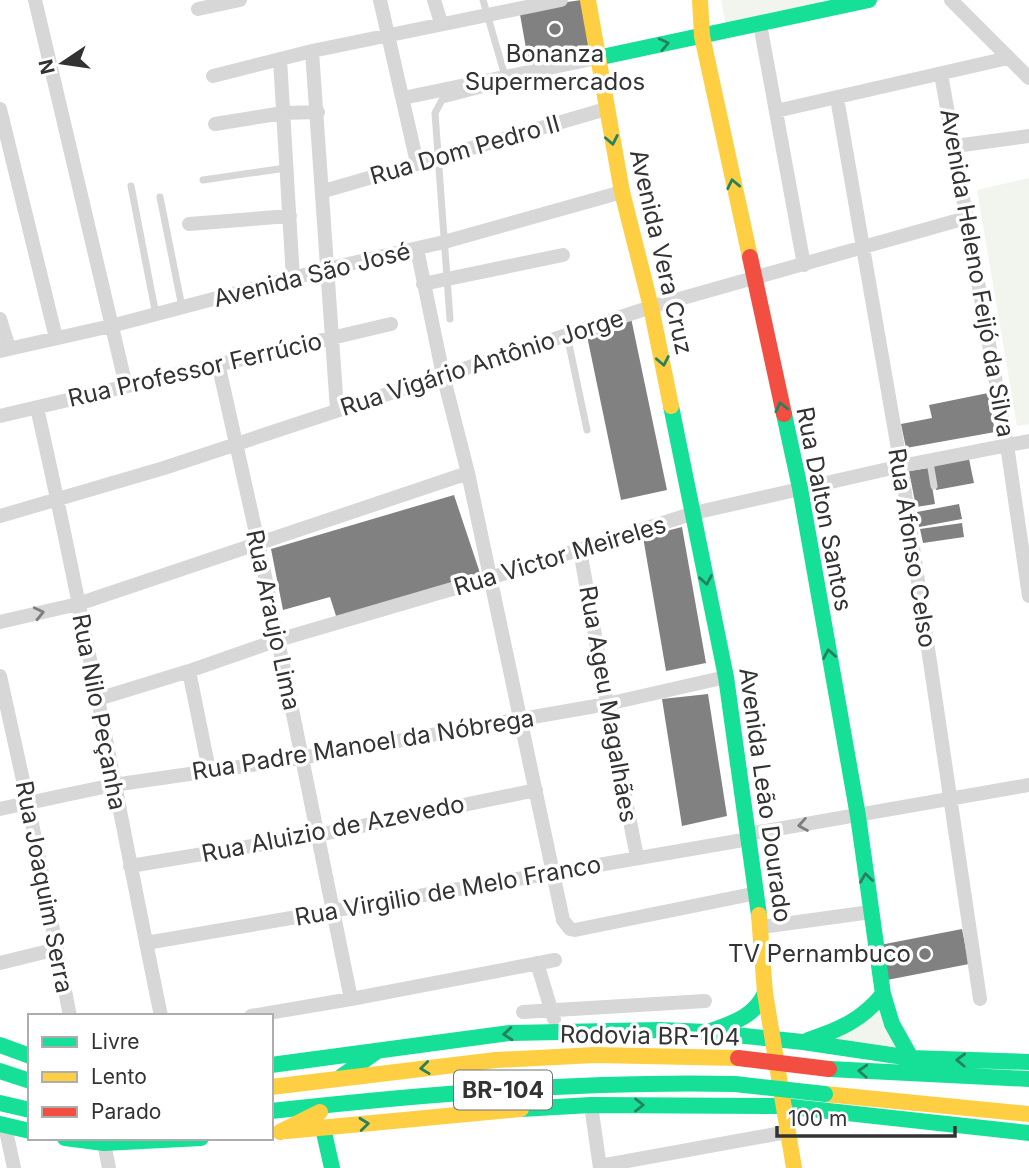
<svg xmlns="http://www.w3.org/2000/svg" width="1029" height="1168" viewBox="0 0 1029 1168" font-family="Inter,sans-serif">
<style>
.green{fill:#f1f5ed}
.building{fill:#818181}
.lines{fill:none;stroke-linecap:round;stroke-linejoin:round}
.lane{stroke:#d7d7d7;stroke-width:7}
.street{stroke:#d7d7d7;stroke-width:14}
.fast{stroke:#16e098;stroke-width:16}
.slow{stroke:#ffcf43;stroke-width:16}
.jam{stroke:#f24e42;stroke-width:16}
.fast-bridge{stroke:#16e098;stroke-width:16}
.jam-bridge{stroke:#f24e42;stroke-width:16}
.oneway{stroke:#268160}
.oneway2{stroke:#7d7d7d}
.poi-dot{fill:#7a7a7a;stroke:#fff;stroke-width:2.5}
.labels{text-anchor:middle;stroke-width:7;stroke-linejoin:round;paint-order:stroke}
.shield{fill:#fff;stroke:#707070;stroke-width:2}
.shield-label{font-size:23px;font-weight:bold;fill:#333}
.poi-label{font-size:24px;fill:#333;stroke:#fff}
.street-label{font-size:24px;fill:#333;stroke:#fff}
</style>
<rect width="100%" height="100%" fill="#fff"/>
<path class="green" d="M721,0H820L822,7L726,26Z
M1029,178V424L1017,426L977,190Z
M882,999L907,1055L815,1042Z"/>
<path class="building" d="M581,0L591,49L529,65L519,9Z
M631,318L667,490L621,500L586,331Z
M988,393L995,432L906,448L901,424L932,418L929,405Z
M969,459L974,483L936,490L932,466Z
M929,468L935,504L916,507L909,471Z
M454,495L481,576L337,619L330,597L283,610L271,549Z
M959,504L962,519L919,527L917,512Z
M962,523L964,537L923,543L920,529Z
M682,527L706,663L666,671L643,537Z
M708,694L727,816L682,826L662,699Z
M962,929L969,964L887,980L880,945Z"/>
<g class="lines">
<path class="lane" d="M203,180L286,168
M131,186L156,315
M160,197L182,307
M450,319L435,113L442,100L504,84L505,76L483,0
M567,335L587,430
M930,462L934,486"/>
<path class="street" d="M35,0L126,386
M380,0L417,163
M434,0L441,23
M951,0L1029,78
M198,9L240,0
M760,24L804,265
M312,51L337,410
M280,59L293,279
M941,74L1007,445L1029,596
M213,76L312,51L561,0
M403,98L597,58
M837,98L901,466L980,999
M0,109L56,338
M776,111L1008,58
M215,124L283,113L318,112
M955,146L1029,136
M324,191L606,109
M189,224L290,216
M417,249L443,375L468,473L563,920L570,929L575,930L757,893
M423,284L563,255
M0,319L9,348
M0,351L111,326L327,269L444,242L622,192
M218,363L258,542L351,999
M37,408C83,609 119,813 161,1016
M0,416L391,324
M0,516L164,468L651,307L966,218
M580,550L607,704L637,857
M0,622L78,604L468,473
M189,671L209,770
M0,676L28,803L70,1016
M98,699L189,671L278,640L490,578L694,513L901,466L1029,441
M0,809L113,785L301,758L607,704L726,677
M748,834L1029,785
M130,866L318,835L536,790
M761,927L871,912
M146,943L749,839
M0,963L57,949
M537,963L554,1019
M523,1012L705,1001
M251,1016L351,999L555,960
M591,1105L600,1168
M5,1126L14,1168
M104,1143L109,1168
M600,1166L787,1132"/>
<path class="fast" d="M597,58L869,0
M671,406L726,677L759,915
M784,414L800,488L858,816L883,994L892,1024L911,1058
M711,1031C733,1023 755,1016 765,993
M808,1040C839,1030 862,1020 883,994
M0,1045L30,1056
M271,1065L510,1033L660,1030L707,1032L803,1042L911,1058L1029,1062
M829,1069L1029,1079
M0,1071L30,1081
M342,1076L376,1052
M0,1103L30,1110
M521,1109L591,1105L783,1106L1029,1133
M271,1111C426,1094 579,1081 735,1084
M0,1124L30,1131
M323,1128L332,1168
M65,1138L104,1143L201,1138"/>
<path class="slow" d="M588,0L622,192L651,307L671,406
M700,0L702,36L750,257
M759,915L765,993L794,1168
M271,1087L496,1060L595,1055L738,1058
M825,1094L1029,1114
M287,1131L521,1109
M280,1132L320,1112"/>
<path class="jam" d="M750,257L784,414"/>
<path class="fast-bridge" d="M735,1084L825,1094"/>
<path class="jam-bridge" d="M738,1058L829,1069"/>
</g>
<defs><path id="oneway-chevron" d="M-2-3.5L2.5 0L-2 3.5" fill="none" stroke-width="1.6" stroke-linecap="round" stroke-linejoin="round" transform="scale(1.75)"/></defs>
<g class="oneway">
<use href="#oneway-chevron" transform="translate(664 44) rotate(-12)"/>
<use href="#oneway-chevron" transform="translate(612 140) rotate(79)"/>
<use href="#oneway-chevron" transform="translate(733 184) rotate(-102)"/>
<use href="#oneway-chevron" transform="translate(663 361) rotate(79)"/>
<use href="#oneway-chevron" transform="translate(781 407) rotate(-103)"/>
<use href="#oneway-chevron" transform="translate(706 580) rotate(80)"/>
<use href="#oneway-chevron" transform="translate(829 654) rotate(-100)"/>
<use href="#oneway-chevron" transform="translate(866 878) rotate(-98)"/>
<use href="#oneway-chevron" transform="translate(508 1034) rotate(175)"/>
<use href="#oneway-chevron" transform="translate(961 1060) rotate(-178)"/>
<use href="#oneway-chevron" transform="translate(425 1068) rotate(173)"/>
<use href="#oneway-chevron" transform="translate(863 1071) rotate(-177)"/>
<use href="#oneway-chevron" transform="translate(639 1105)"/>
<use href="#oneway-chevron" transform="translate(364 1124) rotate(-6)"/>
</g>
<g class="oneway2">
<use href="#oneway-chevron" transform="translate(39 613) rotate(-13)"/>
<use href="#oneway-chevron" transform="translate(803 825) rotate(170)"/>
</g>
<g class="poi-dot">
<circle cx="555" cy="29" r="7"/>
<circle cx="925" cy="954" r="7"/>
</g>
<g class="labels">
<rect class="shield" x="454" y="1070.5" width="98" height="39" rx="5"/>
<g class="shield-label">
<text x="503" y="1098">BR-104</text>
</g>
<g class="poi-label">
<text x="555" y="62">Bonanza<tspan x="555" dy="28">Supermercados</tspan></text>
<text x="911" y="962" text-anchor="end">TV Pernambuco</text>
</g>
<g class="street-label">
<text transform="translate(465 150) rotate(-16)" y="8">Rua Dom Pedro II</text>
<text transform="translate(661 252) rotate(77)" y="8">Avenida Vera Cruz</text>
<text transform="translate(977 273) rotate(80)" y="8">Avenida Heleno Feijó da Silva</text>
<text transform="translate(312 275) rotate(-14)" y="8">Avenida São José</text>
<text transform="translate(482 363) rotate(-18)" y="8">Rua Vigário Antônio Jorge</text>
<text transform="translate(195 370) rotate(-13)" y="8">Rua Professor Ferrúcio</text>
<text transform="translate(824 509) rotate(79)" y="8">Rua Dalton Santos</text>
<text transform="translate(912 548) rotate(81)" y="8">Rua Afonso Celso</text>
<text transform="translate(560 556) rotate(-17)" y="8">Rua Victor Meireles</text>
<text transform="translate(273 620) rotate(78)" y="8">Rua Araujo Lima</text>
<text transform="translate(608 704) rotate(80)" y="8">Rua Ageu Magalhães</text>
<text transform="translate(99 712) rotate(79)" y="8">Rua Nilo Peçanha</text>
<text transform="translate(363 745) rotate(-9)" y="8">Rua Padre Manoel da Nóbrega</text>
<text transform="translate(765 795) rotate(82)" y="8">Avenida Leão Dourado</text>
<text transform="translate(333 829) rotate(-11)" y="8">Rua Aluizio de Azevedo</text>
<text transform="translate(44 887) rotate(79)" y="8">Rua Joaquim Serra</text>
<text transform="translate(448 891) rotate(-10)" y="8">Rua Virgilio de Melo Franco</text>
<text transform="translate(650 1036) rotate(1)" y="8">Rodovia BR-104</text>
</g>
</g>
<rect x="28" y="1014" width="245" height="126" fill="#ffffff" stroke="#adadad" stroke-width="2"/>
<rect x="42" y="1037" width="35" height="10" fill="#16e098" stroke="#adadad" stroke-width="2"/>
<text x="91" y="1049" font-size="21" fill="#333333">Livre</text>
<rect x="42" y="1072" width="35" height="10" fill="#ffcf43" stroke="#adadad" stroke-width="2"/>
<text x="91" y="1084" font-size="21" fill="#333333">Lento</text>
<rect x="42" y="1107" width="35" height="10" fill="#f24e42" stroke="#adadad" stroke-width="2"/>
<text x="91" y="1119" font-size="21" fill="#333333">Parado</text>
<g transform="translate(63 63) rotate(257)" stroke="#ffffff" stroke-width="5" paint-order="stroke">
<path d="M0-5L12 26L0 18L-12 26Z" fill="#333333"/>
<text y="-10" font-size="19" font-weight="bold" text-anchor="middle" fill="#333333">N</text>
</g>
<path d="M777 1126v10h178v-10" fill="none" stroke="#333333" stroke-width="3.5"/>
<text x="788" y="1126" font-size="21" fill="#333333" stroke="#ffffff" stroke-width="5" paint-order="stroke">100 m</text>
</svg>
